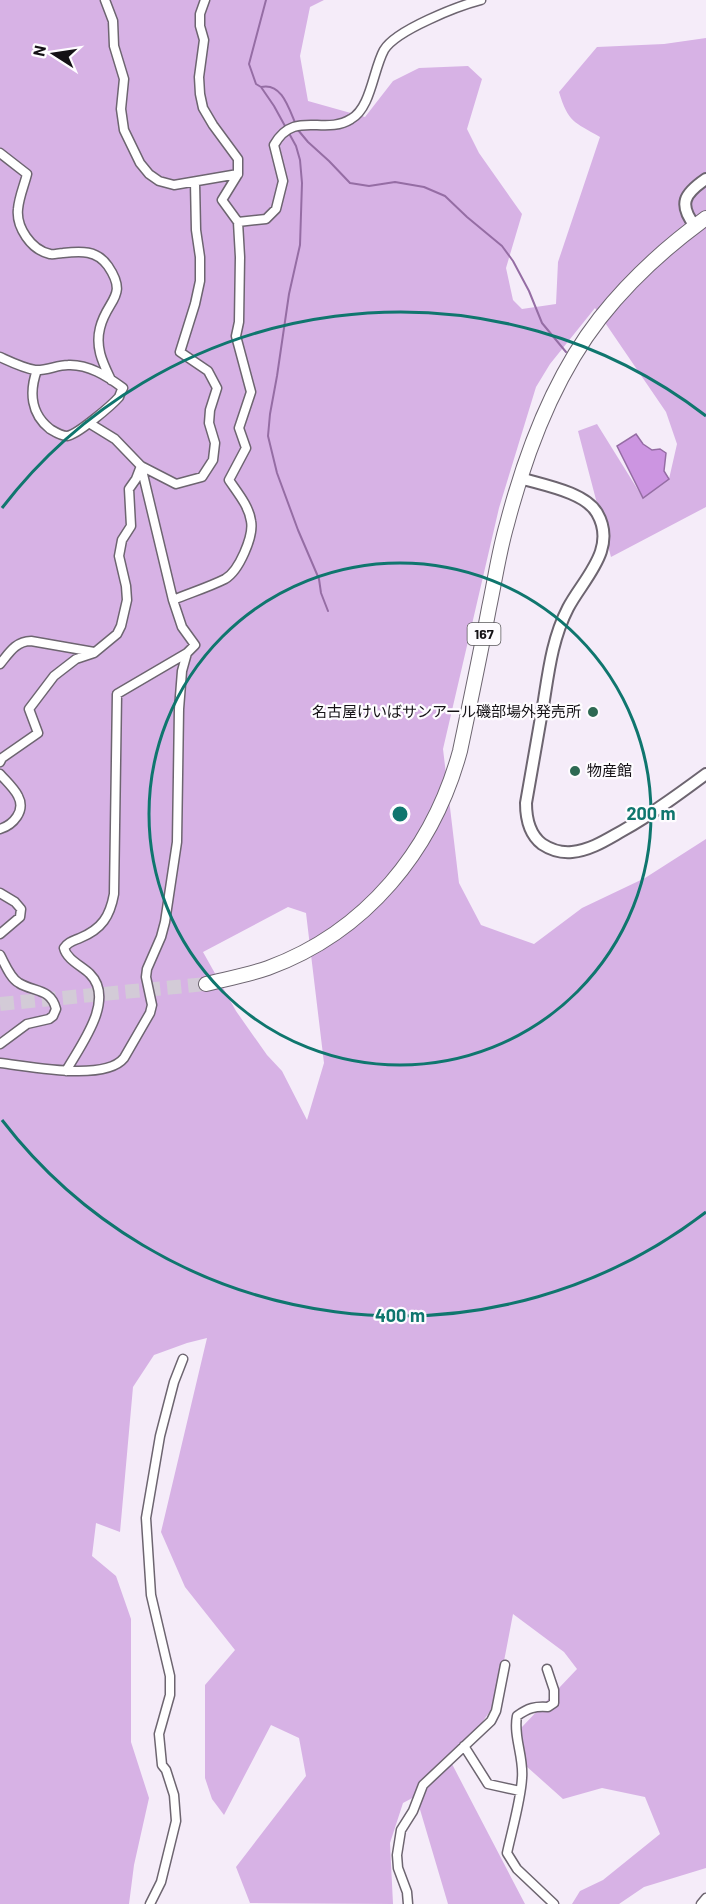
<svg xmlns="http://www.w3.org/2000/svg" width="706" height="1904" viewBox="0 0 706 1904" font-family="Barlow,'Noto Sans JP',sans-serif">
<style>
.green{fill:#d7b2e5;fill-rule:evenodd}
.water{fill:#cc95e1;stroke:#956da4;stroke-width:1.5}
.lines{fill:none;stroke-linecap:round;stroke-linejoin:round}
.stream{stroke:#956da4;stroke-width:2}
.trunk-tunnel{stroke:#d3cbd7;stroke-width:14;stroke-dasharray:14 7;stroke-linecap:butt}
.minor-casing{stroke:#6d6570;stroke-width:11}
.tertiary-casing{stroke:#6d6570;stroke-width:14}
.trunk-casing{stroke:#6d6570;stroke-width:16}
.minor{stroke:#fff;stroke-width:8}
.tertiary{stroke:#fff;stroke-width:10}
.trunk{stroke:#fff;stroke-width:14}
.ring{fill:none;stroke:#0f766e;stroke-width:3}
.poi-dot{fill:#2e6953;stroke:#fefcff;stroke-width:2}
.labels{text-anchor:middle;stroke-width:4.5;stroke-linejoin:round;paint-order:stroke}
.shield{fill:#fefcff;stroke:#5a585b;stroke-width:1.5}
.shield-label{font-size:14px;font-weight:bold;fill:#141115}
.poi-label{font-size:15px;fill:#141115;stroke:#fefcff;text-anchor:end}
.centre{fill:#0f766e;stroke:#fefcff;stroke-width:3}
.ring-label{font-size:18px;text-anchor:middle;font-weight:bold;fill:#0f766e;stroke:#fefcff;stroke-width:4.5;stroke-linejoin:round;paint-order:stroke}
</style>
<rect width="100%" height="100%" fill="#f5ecf9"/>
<path class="green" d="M0,0H324L310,7L300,56L308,101L365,117L393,81L419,68L468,66L482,79L467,129L479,153L522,214L506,268L513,300L522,309L556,304L558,262L600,137C574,122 568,122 559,92L597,47L664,44L706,38V507L611,557L578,431L597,424L643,498L669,479L677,444L666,412L595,308L550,364L536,387L499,508L443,749L459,883L481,925L534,944L582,908L645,878L706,839V1868L644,1887L619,1904H572L580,1891L603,1880L660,1834L645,1797L602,1788L563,1799L516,1757L522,1727L577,1669L564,1652L513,1614L496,1703L452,1764L525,1904H448L416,1796L403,1803L390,1843L393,1904L250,1903L236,1867L306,1776L299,1738L271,1725L224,1815L212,1799L205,1778V1685L235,1650L185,1587L161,1532L207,1338L187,1343L154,1355L133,1387L120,1532L96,1523L92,1556L116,1576L131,1619V1742L149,1798L134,1865L129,1904H0ZM288,907L306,913L324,1063L307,1120L282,1071L267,1055L236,1011L203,952Z"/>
<path class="water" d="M636,434L643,444L652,450L660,449L666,453L664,471L669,479L643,498L617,446Z"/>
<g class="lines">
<path class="stream" d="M266,0L249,64L256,84L261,87L274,106L296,146L300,160L302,183L300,245L289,294L277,376L270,414L268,436L277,473L298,530L319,579L321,593L328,611
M261,87C282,82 289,109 296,125
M298,130L308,142L329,161L350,183L369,186L395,182L424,187L445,196L467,217L502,246L513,261L529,291L542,323L566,352"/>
<path class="trunk-tunnel" d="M0,1004L206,984"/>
<defs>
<path id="minor" d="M105,0L113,21L114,46L124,79L121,109L124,130L140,163L149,174L159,181L174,185L238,174
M0,153L27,174C24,186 19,197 18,209C16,227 31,250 50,254C53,255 59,253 63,253C81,251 97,250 108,266C129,297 107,299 100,328C95,348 103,363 111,380
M238,222L266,219L276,209L283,181L274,145C294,109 324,136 351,119C371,108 373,70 384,50C396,30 458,6 481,0
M0,357C11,362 23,368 35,370C46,371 57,365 68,365C88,364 107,376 123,388C121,391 120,394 119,397C112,405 77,435 67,436C61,436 55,432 50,429C31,414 29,392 37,370
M89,423L115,439L141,466L176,484L202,477L213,460L215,443L209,423L210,410L217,388L208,371L180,352L195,304L200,281V257L196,230L195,182
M173,600C190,593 209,587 225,579C239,571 254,536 251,521C249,506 237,492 229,480L246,448L239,428L251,392L236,336L239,322L240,257L238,222L222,200L238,174V159L213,125L203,108L200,94L199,77L204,40L200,26V14L205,0
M0,664C9,653 16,641 31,641L94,652
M0,762L2,758L38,733L29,709L54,676L76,659L94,653L117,634L121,626L127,600L126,586L119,556L122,540L131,526L129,489L136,479L141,466
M0,774C6,781 14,788 18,796C26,811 13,825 0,829
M0,893L15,902L21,909L20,917L0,934
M0,955C5,964 10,978 19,983C33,992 51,988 56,1009L53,1016L49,1019L27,1024L0,1044
M0,1063C28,1066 105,1082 124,1058L150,1013L152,1005L146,977L147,969L161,937L165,922L177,842L179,709L182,671L187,653
M66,1071C80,1046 116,1000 90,974C82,966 67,960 64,948C68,942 73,941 80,938C102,929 110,916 114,894L117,694L187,653L195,645L182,627L173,600L141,466
M547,1669L554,1690V1703L548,1707C535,1706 528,1708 517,1716C513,1736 524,1757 522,1778C521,1799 512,1830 507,1853L517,1869L554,1904
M464,1746L488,1784L520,1791
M150,1904L161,1882L176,1821L174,1795L166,1770L162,1765L159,1734L170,1695V1676L151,1595L146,1518L160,1436L174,1382L183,1359
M408,1904L407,1892L398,1868L397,1855L401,1830L413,1811L423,1785L491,1721L496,1711L505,1665
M701,1904L706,1898"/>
<path id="tertiary" d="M695,226C678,204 684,194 706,179
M520,478C543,485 585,492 597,513C618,549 583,579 568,608C553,637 549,668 544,700C538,734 532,769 526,803C526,819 529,834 542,844C551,850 561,853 572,852C591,850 606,840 622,831C652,814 679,794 706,774"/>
<path id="trunk" d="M206,984C226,979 248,975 268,968C366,932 433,850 460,751C470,703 480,656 489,608C495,580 499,551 507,524C526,451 554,377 600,318C630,280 666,247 706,218"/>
</defs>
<use href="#minor" class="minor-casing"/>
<use href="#tertiary" class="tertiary-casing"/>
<use href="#trunk" class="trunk-casing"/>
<use href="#minor" class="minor"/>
<use href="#tertiary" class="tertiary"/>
<use href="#trunk" class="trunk"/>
</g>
<g class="ring">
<circle cx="400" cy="814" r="251"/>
<path d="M706 1212A502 502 0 0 1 2 1120M2 508A502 502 0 0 1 706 416"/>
</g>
<g class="poi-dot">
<circle cx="593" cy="712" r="6"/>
<circle cx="575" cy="771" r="6"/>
</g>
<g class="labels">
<rect class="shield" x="467.5" y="623" width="33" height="22" rx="4.5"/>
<g class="shield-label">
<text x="484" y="639">167</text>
</g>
<g class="poi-label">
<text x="581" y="717">名古屋けいばサンアール磯部場外発売所</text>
<text x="587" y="776" text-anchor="start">物産館</text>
</g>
</g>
<circle cx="400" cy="814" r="9" class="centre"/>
<g class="ring-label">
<text x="651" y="820">200 m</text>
<text x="400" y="1322">400 m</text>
</g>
<g transform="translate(54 54) rotate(282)" stroke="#fefcff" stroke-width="4.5" paint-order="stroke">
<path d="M0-4.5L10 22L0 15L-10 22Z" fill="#141115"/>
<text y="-9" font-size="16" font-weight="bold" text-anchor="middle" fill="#141115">N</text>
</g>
</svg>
